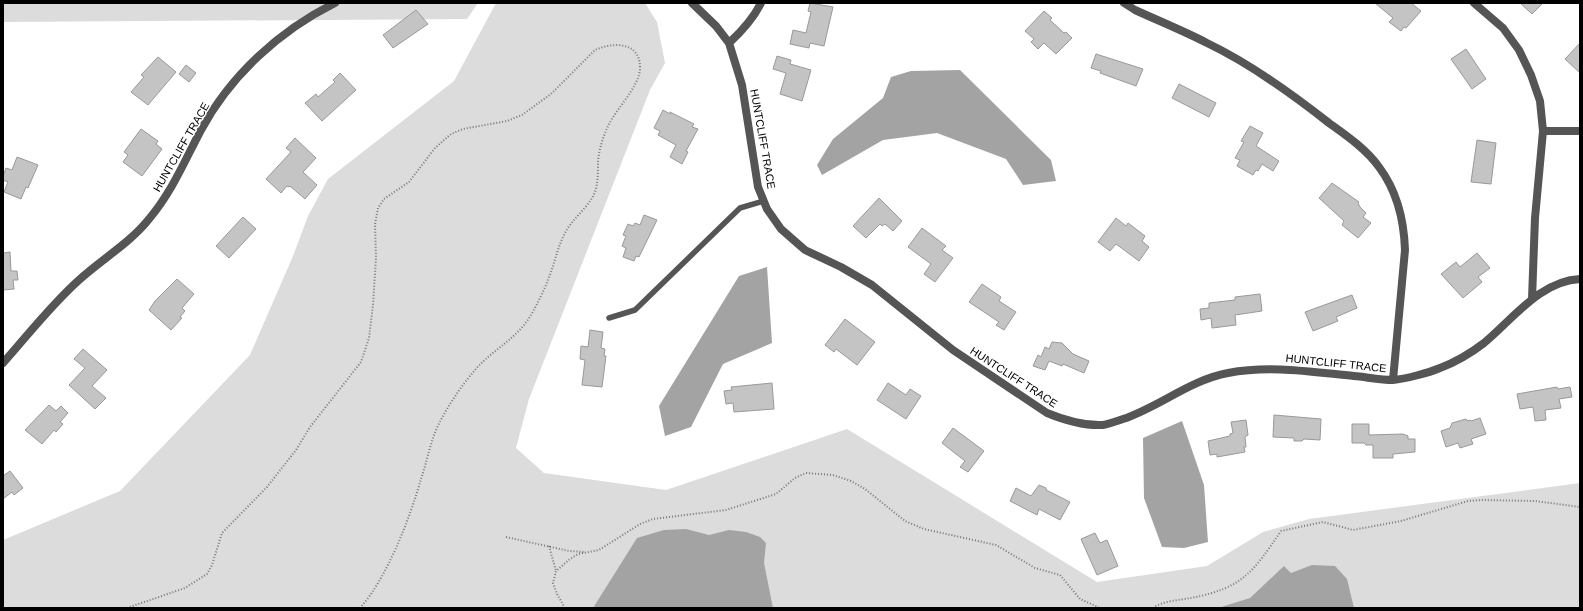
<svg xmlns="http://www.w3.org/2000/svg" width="1583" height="611" viewBox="0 0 1583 611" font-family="Arial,sans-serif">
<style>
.green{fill:#dcdcdc}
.water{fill:#a3a3a3}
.building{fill:#c4c4c4;stroke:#999}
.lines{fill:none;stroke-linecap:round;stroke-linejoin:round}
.path{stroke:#777;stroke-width:2;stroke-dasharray:1 2;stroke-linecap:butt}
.lane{stroke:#555;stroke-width:5.5}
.street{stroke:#555;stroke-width:8}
.labels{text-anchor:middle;stroke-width:3;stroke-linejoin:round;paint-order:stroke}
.street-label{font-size:11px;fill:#000;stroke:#fff}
</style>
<rect width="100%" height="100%" fill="#fff"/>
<path class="green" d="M3,3H478L467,19L3,22Z
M496,3H645L657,22L665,63L650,90L529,399L516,448L544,473L666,490L847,429L1097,582L1207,566L1263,532L1309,519L1580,483V608H3V540L120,491L250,355L293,256L308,216L328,179L454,81Z"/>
<path class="water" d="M960,70L1051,160L1056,181L1023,185L1006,159L937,133L883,140L822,175L817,165L833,139L883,98L891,77L911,71Z
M767,267L772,343L723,364L691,427L665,436L659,406L739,276Z
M1182,421L1204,485L1208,542L1184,548L1162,547L1144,498L1143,438Z
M686,529L709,535L729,530L746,532L760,537L766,543L764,563L773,608H593L637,538L664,530Z
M1312,565L1335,566L1347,579L1354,608H1218L1250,598L1284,566L1291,573Z"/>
<path class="building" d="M810,3L833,7L824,46L810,43L809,48L790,44L793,30L806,33L811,12L808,11Z
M1375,3H1411L1421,11L1406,28L1404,27L1401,31L1389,22L1393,18Z
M1520,3H1543L1532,14Z
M416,10L428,24L393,48L383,35Z
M1044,11L1052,18L1050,20L1064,33L1066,32L1072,38L1056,54L1044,43L1038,49L1031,42L1034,39L1025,31Z
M1580,43V73L1565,59Z
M1466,49L1486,79L1472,89L1451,59Z
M1096,54L1143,69L1136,86L1100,73L1101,71L1091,68Z
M777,56L791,60L790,64L811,70L802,101L780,94L786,73L773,69Z
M158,57L176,72L148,105L131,92L144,77L141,75Z
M186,65L196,73L189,82L179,74Z
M340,73L356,90L322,121L305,103L316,94L318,97L335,82L333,80Z
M1179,84L1216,103L1209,117L1172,98Z
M663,110L670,114V112L694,124L692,127L698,129L686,151L688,152L682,164L670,157L676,145L658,135L660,131L654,128Z
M1250,126L1263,133L1256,146L1279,161L1273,171L1262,164L1258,171L1256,170L1253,175L1237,166L1240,160L1235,158L1244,142L1241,141Z
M141,129L158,141L156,144L162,149L142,176L123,162L128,155L124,152Z
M295,138L316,158L303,172L317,185L305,199L290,186L289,187L287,186L281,193L266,179L291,152L286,148Z
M1477,140L1496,143L1491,184L1471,182Z
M17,157L38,165L28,188L26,187L21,199L4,192L8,182L3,180V176L6,168L12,170Z
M1332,183L1359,202L1358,203L1360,207L1366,213L1363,217L1371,223L1358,238L1342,225L1344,221L1319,198Z
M879,198L902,221L893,231L885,224L882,226L880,224L866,238L853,226Z
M644,215L657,220L639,257L636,256L634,261L623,257L626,248L622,246L626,236L623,235L628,224L633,226L635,223L640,225Z
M243,217L256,229L229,258L216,246Z
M1116,218L1126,226L1128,223L1145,236L1142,241L1149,247L1139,261L1116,244L1110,251L1098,242Z
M922,228L946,246L942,250L953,258L935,282L924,274L931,264L908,247Z
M10,252L11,271H17L18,280H13L14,289L3,290V253Z
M1477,253L1490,268L1478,277L1482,282L1463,298L1441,274L1456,262L1460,267Z
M177,279L194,294L182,308L185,311L180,317L182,318L171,330L149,310L155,301Z
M982,284L1001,297L999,301L1016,312L1004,330L996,325L999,322L969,302Z
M1260,294L1262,311L1235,315L1236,325L1212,328L1211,318L1201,320L1200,309L1209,308V303L1235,300V297Z
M1352,295L1357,308L1336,317L1338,321L1313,331L1305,312Z
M845,319L875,342L857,365L836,349L834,352L825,345Z
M590,330L603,332L601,348L605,349L604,356H606L602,387L582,385L585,360L580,359L581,346L588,347Z
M1052,342L1062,343L1073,354L1089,361L1084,373L1063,364L1062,366L1049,361L1045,370L1033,366L1038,355L1041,357L1045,347L1049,349Z
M83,349L107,370L92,386L106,398L95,409L69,385L85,368L74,359Z
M772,383L774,409L734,412L733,403L726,404L724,391L732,390L731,387Z
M888,383L906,395L910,389L921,396L906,419L877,400Z
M1557,387L1558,389L1570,387L1572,397L1559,399L1561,408L1545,410L1546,420L1535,421L1533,407L1520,409L1517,394Z
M49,405L56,411L61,406L68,413L60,422L63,424L56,432L54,430L42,444L25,430Z
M1274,415L1321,419L1320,440L1304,439L1302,441H1294V438L1273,437Z
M1480,418L1486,434L1471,439L1473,444L1460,448L1458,443L1446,447L1441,431L1450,428L1452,423L1466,419L1467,421L1470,420L1471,421Z
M1246,420L1248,435L1245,437L1246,447H1244L1245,452L1217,457V454L1210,455L1208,441L1230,436V434L1233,433L1231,422Z
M1352,424H1369V435L1403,434L1408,436V439H1415V452L1393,454V458H1373V445H1366L1364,443H1352Z
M953,428L984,451L968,472L960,467L965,461L942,443Z
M10,471L23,488L14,495L12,492L3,499V476Z
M1039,485L1046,488V490L1070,502L1060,520L1039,509L1037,515L1010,501L1016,488L1031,496Z
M1095,533L1100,543L1107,540L1118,566L1097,575L1081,539Z"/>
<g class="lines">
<path class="path" d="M506,537L569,551L585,552
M549,546L556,571
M127,608L185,588L207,574L212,565L222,533L267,487L296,450L310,427L361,362L369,338L373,305L376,258L375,224L378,208L384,199L409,182L435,148L451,134L463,129L507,121L522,115L551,94L595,50C613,42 641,41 640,69C639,87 616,109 608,126C603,137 599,149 598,162C598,171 598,180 596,189C591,206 573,217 565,233C559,244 556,257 552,269C547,284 539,301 531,315C515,341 494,348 475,370C463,384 451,401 442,418C431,436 428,459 421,479C410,518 387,578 360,608
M565,608L557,594L553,583L556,571L570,559L578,554L599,550L640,524L653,519L726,510L776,494L795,478L806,473L833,475L851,481L865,489L905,521L924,529L996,545L1035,568L1060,575L1080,599L1100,608
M1153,608C1162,601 1180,600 1191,598C1243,588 1253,572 1281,531L1323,522L1353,530L1401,521L1468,501L1482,500L1535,501L1580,507
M1500,608H1504"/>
<path class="lane" d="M609,318L635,310L740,208L764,201"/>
<path class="street" d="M692,3L716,26L729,43L742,85L758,187L767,209L781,229L805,250L841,267L872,285L953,350L1047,413C1064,420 1084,426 1103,425C1109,424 1117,421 1123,419C1159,407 1190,380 1228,373C1270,365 1312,372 1354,376C1366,377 1380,380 1393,380C1405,379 1428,373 1440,368C1456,362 1471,353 1484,343C1513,319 1540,281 1580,279
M1124,3L1135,10C1159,21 1184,31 1207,43C1251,64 1291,93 1329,123C1347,136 1366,149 1379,167C1397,191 1404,220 1405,250L1393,380
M1474,3L1503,28L1519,50L1531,75L1540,101L1543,131L1535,218L1532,299
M729,43C742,31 753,19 761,3
M1543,131H1580
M3,363C28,335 51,305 79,280C102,259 130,243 149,219C172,192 185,160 201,130C231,75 279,31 335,3"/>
</g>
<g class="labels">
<g class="street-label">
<text transform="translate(763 139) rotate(80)" y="4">HUNTCLIFF TRACE</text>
<text transform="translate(181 147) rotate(-60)" y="4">HUNTCLIFF TRACE</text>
<text transform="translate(1336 363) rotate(6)" y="4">HUNTCLIFF TRACE</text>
<text transform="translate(1014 377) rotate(33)" y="4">HUNTCLIFF TRACE</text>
</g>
</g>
<rect width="1583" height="611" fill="none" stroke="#000000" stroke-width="8"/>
</svg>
